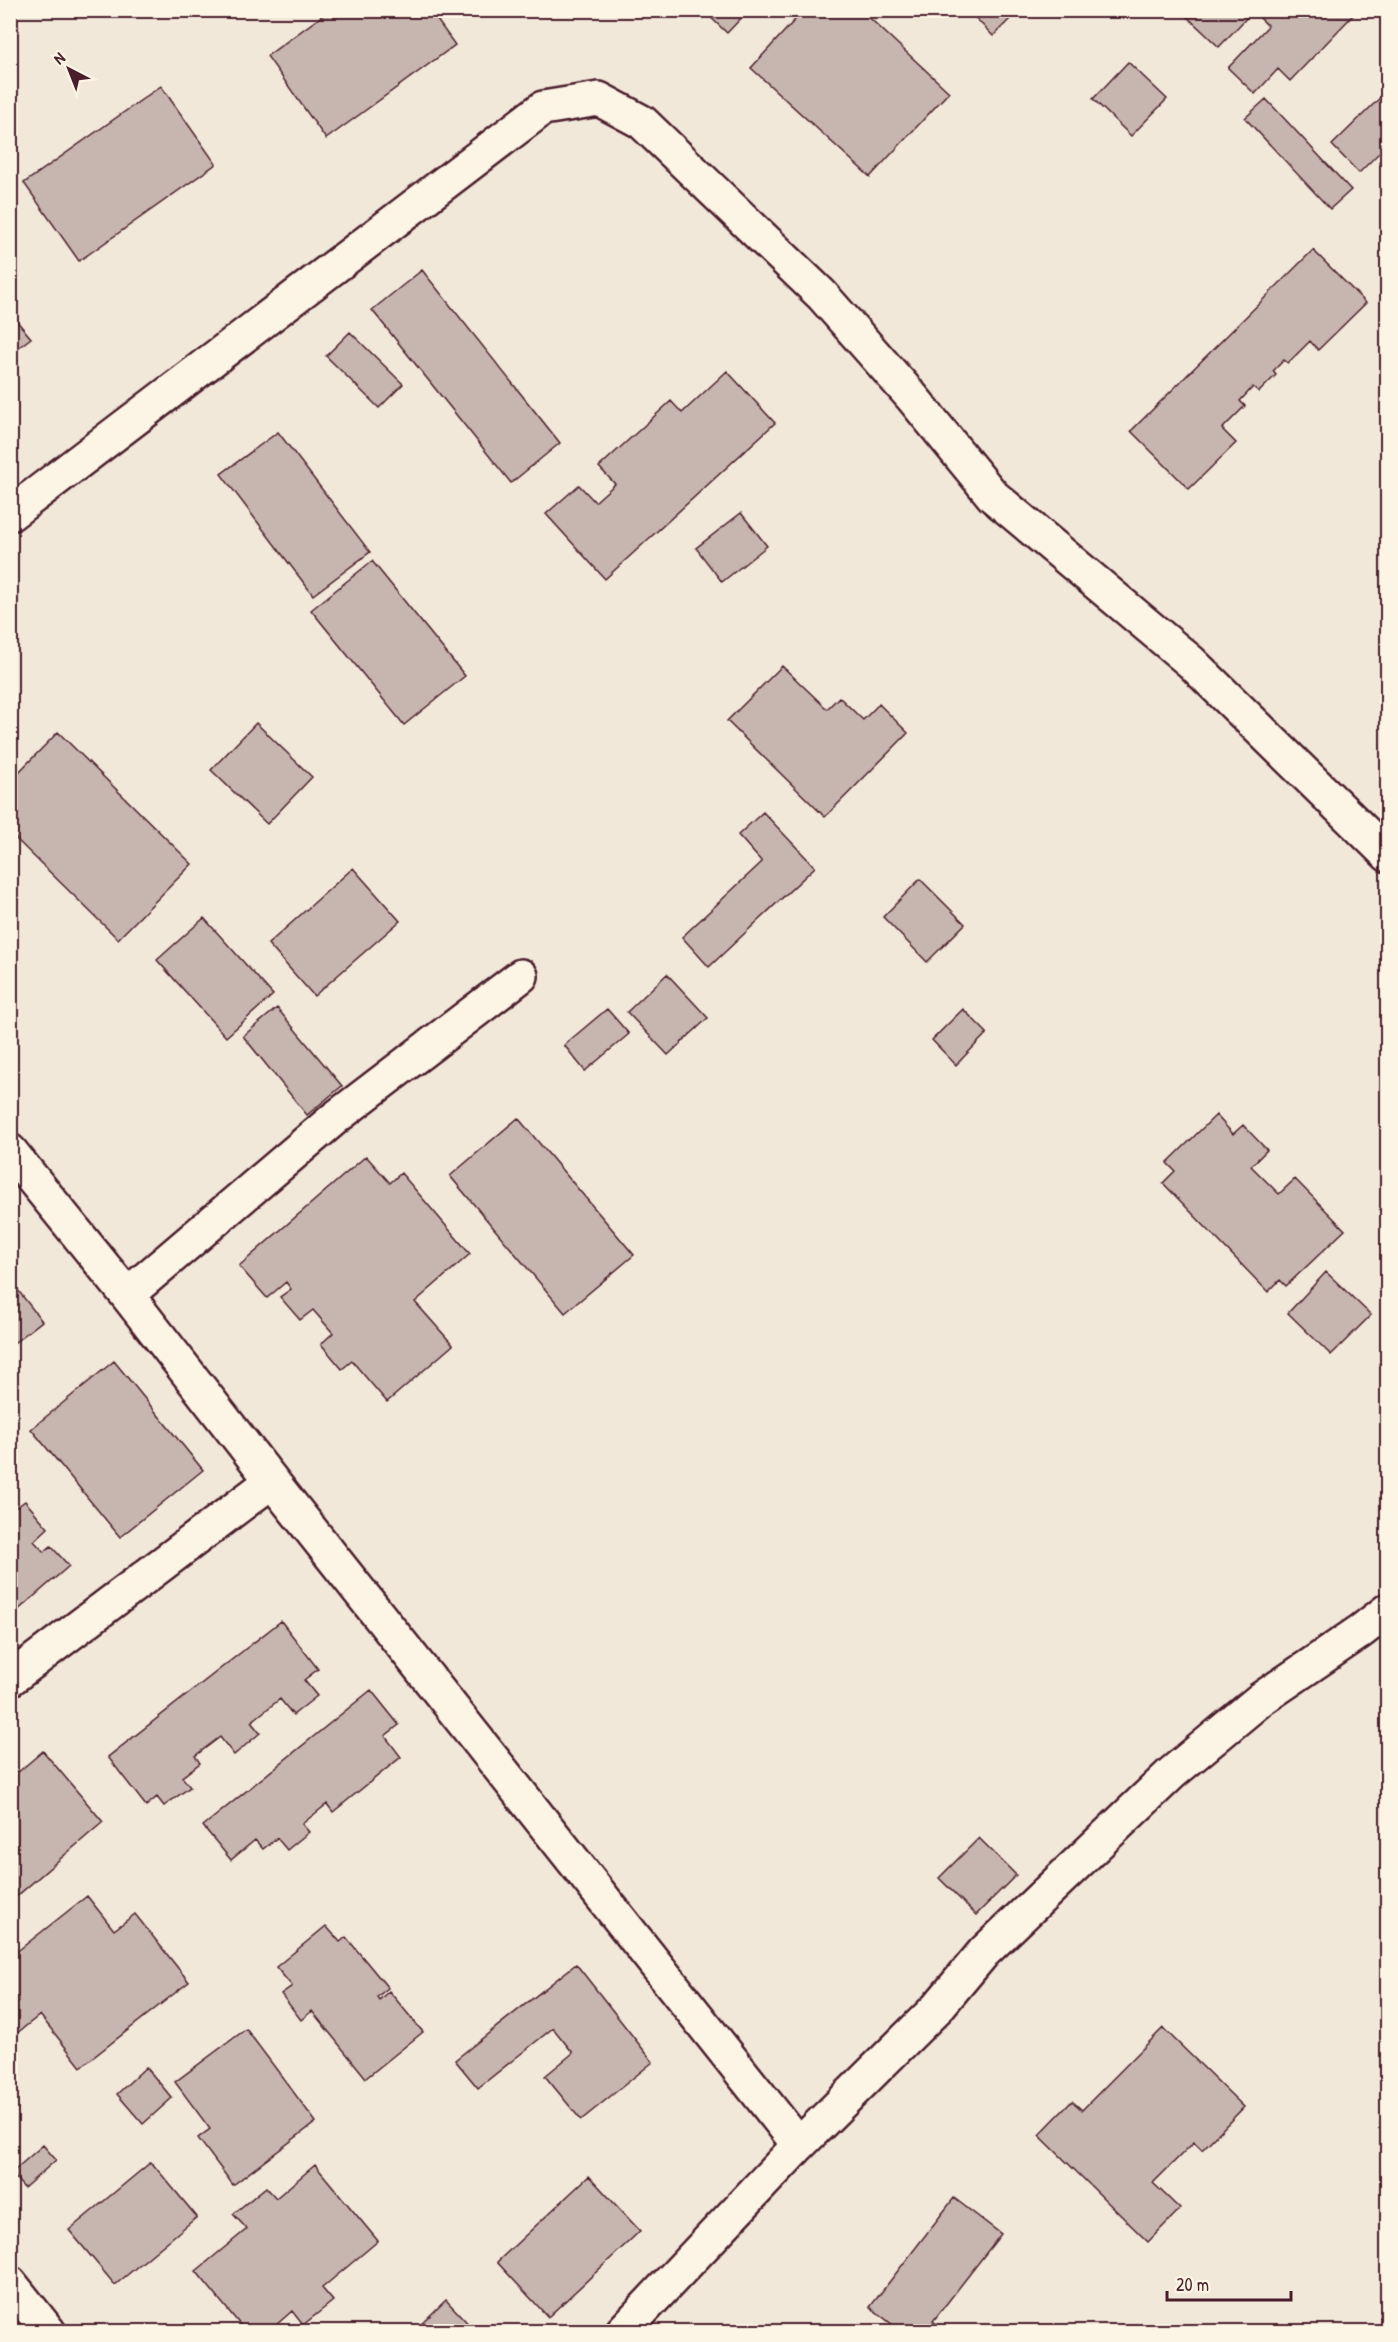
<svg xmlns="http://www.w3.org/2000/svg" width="1398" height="2342" viewBox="0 0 1398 2342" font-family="'Patrick Hand',sans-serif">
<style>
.building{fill:#c7b6af;stroke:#4a1f2b;stroke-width:1.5}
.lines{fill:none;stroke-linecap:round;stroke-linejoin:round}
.minor-casing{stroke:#4a1f2b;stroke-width:38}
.minor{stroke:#fcf5e5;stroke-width:33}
</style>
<rect width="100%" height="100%" fill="#f1e8da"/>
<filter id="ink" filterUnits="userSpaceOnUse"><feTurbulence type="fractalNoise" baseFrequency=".0167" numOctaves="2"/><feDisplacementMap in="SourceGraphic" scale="12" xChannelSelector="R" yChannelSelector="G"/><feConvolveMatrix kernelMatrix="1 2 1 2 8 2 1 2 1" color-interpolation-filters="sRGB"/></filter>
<g filter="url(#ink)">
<path class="building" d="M330,10H430L455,45L326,139L267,56Z
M703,10H749L727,33Z
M804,10H861L949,92L870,177L751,68Z
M968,10H1019L993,36Z
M1180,10H1357V11L1290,81L1278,69L1255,94L1228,68L1268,26L1253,11L1219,47Z
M1128,62L1167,99L1131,136L1093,99Z
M161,86L216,164L79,261L24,183Z
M1388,90V144L1359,173L1332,145Z
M1266,99L1351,190L1330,209L1245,118Z
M1313,250L1366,303L1318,350L1310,341L1288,363L1284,360L1273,371L1276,375L1259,392L1253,387L1240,401L1245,406L1222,429L1236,443L1189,489L1131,431Z
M422,270L560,443L511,483L372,310Z
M10,313L31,338L10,354Z
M350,332L403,384L379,408L326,356Z
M727,371L775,423L605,579L546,514L579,485L595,502L615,484L599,467L671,401L682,413Z
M278,432L370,552L313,595L221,474Z
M741,513L767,546L722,582L696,548Z
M372,561L465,676L404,725L311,610Z
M782,666L827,709L839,697L863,720L879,704L908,733L825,817L727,721Z
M256,723L312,777L267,824L211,770Z
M58,732L192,864L118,939L10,833V781Z
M763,812L815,867L709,967L682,937L762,862L738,835Z
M353,868L400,921L314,996L268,944Z
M920,879L965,924L927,962L883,917Z
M204,918L273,995L226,1037L157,960Z
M667,974L708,1018L668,1055L627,1012Z
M277,1008L342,1086L307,1115L243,1036Z
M607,1009L629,1034L585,1071L564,1045Z
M963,1009L987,1033L956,1065L932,1040Z
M1216,1115L1233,1134L1243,1125L1267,1150L1251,1166L1279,1194L1295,1179L1345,1230L1286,1286L1280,1280L1268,1292L1163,1183L1175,1171L1167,1163Z
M518,1118L634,1255L565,1313L450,1176Z
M366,1156L390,1183L401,1173L470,1254L415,1302L453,1345L387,1402L352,1361L342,1369L321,1344L333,1333L313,1310L300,1320L280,1297L291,1289L286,1282L267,1298L239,1266Z
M1326,1272L1371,1315L1331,1355L1288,1313Z
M10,1280L42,1321L10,1346Z
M114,1361L203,1470L120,1537L31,1429Z
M10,1499L17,1507L25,1501L48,1528L34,1541L44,1552L51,1546L69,1566L10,1617Z
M281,1621L318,1669L304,1680L317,1696L293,1715L280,1699L251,1722L260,1733L234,1755L220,1737L195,1756L200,1763L182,1777L190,1787L164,1806L157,1797L146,1806L108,1757Z
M371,1690L399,1725L385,1736L401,1757L333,1812L327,1804L302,1824L309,1832L287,1850L277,1838L263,1849L255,1840L231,1860L203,1826Z
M43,1751L103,1822L10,1902V1779Z
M979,1838L1016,1875L976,1915L939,1878Z
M87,1896L114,1930L135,1914L189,1982L81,2067L40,2015L17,2033L10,2026V1957Z
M326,1926L340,1942L346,1937L388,1988L377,1997L379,2000L389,1991L423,2032L366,2078L312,2011L301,2020L281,1994L292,1986L276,1967Z
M576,1964L653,2062L581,2120L545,2076L573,2053L553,2028L478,2088L455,2060Z
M1163,2028L1244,2107L1202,2150L1194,2142L1153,2183L1180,2209L1148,2242L1039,2135L1072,2101L1082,2110Z
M246,2029L316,2122L233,2185L198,2138L210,2129L175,2082Z
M146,2067L172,2098L143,2124L117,2094Z
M43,2145L56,2160L24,2188L11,2173Z
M151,2162L197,2217L115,2285L69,2230Z
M315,2165L378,2241L322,2288L333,2301L303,2325L292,2311L268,2332H246L196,2271L247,2229L233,2214L266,2187L276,2198Z
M589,2176L640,2231L548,2317L497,2262Z
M954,2198L1001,2234L933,2321L947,2332H902L870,2307Z
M446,2300L476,2332H413Z"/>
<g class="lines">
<defs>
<path id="minor" d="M10,514L543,108L599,99L642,122L822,295L912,397L993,496L1191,662L1388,855
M10,1151L127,1295L272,1481L799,2145
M127,1295L335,1118L521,976
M10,1679L272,1481
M10,2283L49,2332
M622,2332L799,2145L937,2008L984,1952L1172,1773L1261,1699L1361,1631L1388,1610"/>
</defs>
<use href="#minor" class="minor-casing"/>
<use href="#minor" class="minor"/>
</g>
</g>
<rect width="1398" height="2342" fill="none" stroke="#fcf5e5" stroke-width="36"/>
<rect x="18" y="18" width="1362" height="2306" fill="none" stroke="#4a1f2b" stroke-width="2" filter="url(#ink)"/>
<g transform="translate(69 69) rotate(318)" stroke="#fcf5e5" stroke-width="4.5" paint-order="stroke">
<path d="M0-4.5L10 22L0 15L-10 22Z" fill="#4a1f2b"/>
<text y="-9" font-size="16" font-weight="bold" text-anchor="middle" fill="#4a1f2b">N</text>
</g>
<path d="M1167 2291v9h124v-9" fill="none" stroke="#4a1f2b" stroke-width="3"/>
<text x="1176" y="2291" font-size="18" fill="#4a1f2b" stroke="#fcf5e5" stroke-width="4.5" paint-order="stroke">20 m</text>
</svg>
